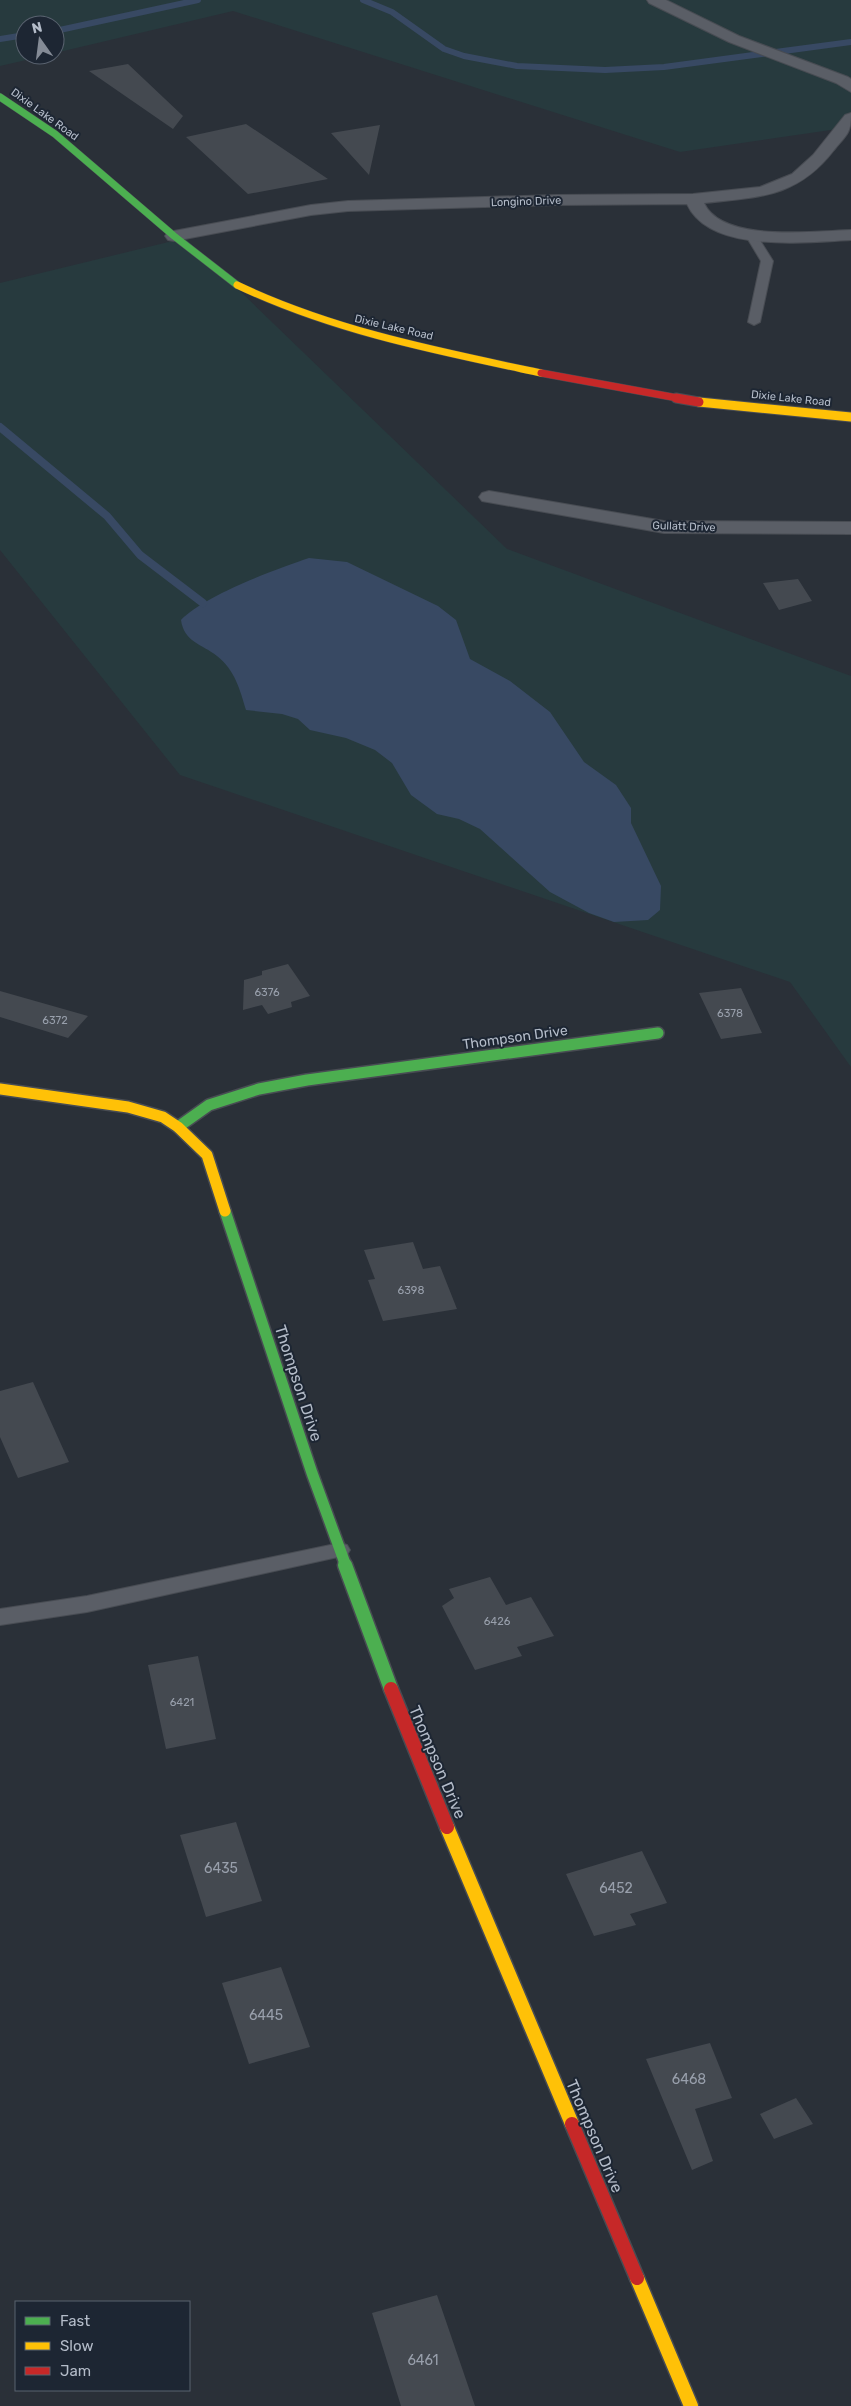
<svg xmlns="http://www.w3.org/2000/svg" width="851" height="2406" viewBox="0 0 851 2406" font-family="Rubik,sans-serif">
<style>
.green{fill:#273a3e}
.water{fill:#384963}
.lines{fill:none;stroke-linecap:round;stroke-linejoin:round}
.stream-far1{stroke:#384963;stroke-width:6}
.stream{stroke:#384963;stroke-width:8}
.building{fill:#444950}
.lane-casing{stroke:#484c53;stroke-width:2}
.street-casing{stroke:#484c53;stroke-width:2}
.fast-far2-casing{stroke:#484c53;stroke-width:8}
.fast-far1-casing{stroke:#484c53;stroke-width:14}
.fast-casing{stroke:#484c53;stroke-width:17}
.slow-far3-casing{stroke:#484c53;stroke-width:8}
.slow-far2-casing{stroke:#484c53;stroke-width:11}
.slow-far1-casing{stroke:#484c53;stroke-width:14}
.slow-casing{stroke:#484c53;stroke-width:17}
.jam-far2-casing{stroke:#484c53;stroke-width:8}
.jam-far1-casing{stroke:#484c53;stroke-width:11}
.jam-casing{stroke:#484c53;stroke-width:17}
.lane{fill:#5a5e66;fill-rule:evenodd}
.street{fill:#5a5e66;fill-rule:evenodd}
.fast-far2{stroke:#4caf50;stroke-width:7}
.fast-far1{stroke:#4caf50;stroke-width:11}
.fast{stroke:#4caf50;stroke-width:14}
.slow-far3{stroke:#ffc107;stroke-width:7}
.slow-far2{stroke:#ffc107;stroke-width:9}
.slow-far1{stroke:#ffc107;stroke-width:11}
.slow{stroke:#ffc107;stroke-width:14}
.jam-far2{stroke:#c62828;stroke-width:7}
.jam-far1{stroke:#c62828;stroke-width:9}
.jam{stroke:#c62828;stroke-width:14}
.labels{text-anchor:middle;stroke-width:4;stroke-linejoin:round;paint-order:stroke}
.far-street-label{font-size:11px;fill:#b4bcc9;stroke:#1d2633}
.number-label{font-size:11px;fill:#989fab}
.street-label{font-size:14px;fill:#b4bcc9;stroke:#1d2633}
.near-number-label{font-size:14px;fill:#989fab}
.near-street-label{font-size:16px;fill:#b4bcc9;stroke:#1d2633}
</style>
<rect width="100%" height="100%" fill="#2a3038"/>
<path class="green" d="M0,0H851V127L680,152L233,11L55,53V25H25V55H48L0,66Z
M185,238L507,549L851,676V1067L790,982L180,775L0,550V283Z"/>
<path class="water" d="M309,558L347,562L438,606L456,620L470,659L510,681L550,712L584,762L616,785L631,808V823L661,886L660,910L648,920L614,922L589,913L550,892L480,829L459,819L437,814L411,795L392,763L375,750L346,738L310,730L298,719L282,714L246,710C240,690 235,670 217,656C202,644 184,642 181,620C203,596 276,569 309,558Z"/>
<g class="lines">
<path class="stream-far1" d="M363,0L392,12L444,49L464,56L517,66L605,70L664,67L851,42
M55,31L198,0
M0,39L25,35"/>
<path class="stream" d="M0,427L107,516L140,555L203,603"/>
</g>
<path class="building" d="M128,64L183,116L173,129L89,71Z
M246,124L328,179L248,194L186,137Z
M380,125L369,175L331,133Z
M798,579L812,601L779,610L763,583Z
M288,964L310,996L291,1002L292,1007L268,1014L262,1005L243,1010L244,980L262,975V971Z
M741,988L762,1033L721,1039L699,993Z
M0,991L88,1016L68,1038L0,1017Z
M413,1242L423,1269L440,1266L457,1309L383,1321L368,1280L375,1279L364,1250Z
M33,1382L69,1462L18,1478L0,1437V1391Z
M490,1577L506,1605L531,1597L554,1636L517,1647L522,1656L475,1670L442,1606L454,1598L449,1589Z
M198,1656L216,1739L166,1749L148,1665Z
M236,1822L262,1901L206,1917L180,1835Z
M642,1851L667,1903L630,1914L636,1925L594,1936L566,1874Z
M281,1967L310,2047L249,2064L222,1983Z
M710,2043L732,2098L695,2109L713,2161L692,2170L646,2059Z
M796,2098L813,2124L774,2139L760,2114Z
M437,2295L475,2406H401L372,2313Z"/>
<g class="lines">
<defs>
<path id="lane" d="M752,233L756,234L773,261L760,322L754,325L748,322L761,261L746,236Z
M340,1543L347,1545L350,1550L347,1555L87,1612L0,1625V1609L87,1596Z"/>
<path id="street" d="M647,0H666L739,36L848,77L851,79V92L836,83L729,42L649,3Z
M851,113C851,134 847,134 834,150C797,198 759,197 704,203C722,243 814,231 851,230V240C806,242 710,254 687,204L557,205L348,211L311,215L174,241L168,240L165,236L168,232L174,231L311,205L348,201L557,195L693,194L760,187L792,174L813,155L845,115Z
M489,491L664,521L851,522V534L664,533L482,501L479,497L482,493Z"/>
<path id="fast-far2" d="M0,97L55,134L174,236L237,285"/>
<path id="fast-far1" d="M178,1127L209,1105L259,1089L307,1080L658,1033
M225,1211L312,1473L346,1566"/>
<path id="fast" d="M345,1565L391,1689"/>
<path id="slow-far3" d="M237,285C334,331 437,351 541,373"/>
<path id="slow-far2" d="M699,402L851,417"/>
<path id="slow-far1" d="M0,1089L128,1107L163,1117L178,1127L207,1155L225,1211"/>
<path id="slow" d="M447,1827L572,2124
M637,2278L691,2406"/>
<path id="jam-far2" d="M541,373L683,399"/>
<path id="jam-far1" d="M676,398L699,402"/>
<path id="jam" d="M391,1689L447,1827
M572,2124L637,2278"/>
</defs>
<use href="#lane" class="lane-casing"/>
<use href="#street" class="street-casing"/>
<use href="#fast-far2" class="fast-far2-casing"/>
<use href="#fast-far1" class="fast-far1-casing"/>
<use href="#fast" class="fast-casing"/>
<use href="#slow-far3" class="slow-far3-casing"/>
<use href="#slow-far2" class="slow-far2-casing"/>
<use href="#slow-far1" class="slow-far1-casing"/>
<use href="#slow" class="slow-casing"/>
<use href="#jam-far2" class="jam-far2-casing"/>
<use href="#jam-far1" class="jam-far1-casing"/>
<use href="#jam" class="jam-casing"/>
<use href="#lane" class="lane"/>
<use href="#street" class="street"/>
<use href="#fast-far2" class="fast-far2"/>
<use href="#fast-far1" class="fast-far1"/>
<use href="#fast" class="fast"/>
<use href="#slow-far3" class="slow-far3"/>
<use href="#slow-far2" class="slow-far2"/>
<use href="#slow-far1" class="slow-far1"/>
<use href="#slow" class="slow"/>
<use href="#jam-far2" class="jam-far2"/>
<use href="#jam-far1" class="jam-far1"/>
<use href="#jam" class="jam"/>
</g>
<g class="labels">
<g class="far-street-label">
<text transform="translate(45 114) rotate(36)" y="4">Dixie Lake Road</text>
<text transform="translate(526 201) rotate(-2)" y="4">Longino Drive</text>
<text transform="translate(394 327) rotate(13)" y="4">Dixie Lake Road</text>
<text transform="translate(791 398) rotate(6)" y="4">Dixie Lake Road</text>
<text transform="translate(684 526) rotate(2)" y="4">Gullatt Drive</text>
</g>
<g class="number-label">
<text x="267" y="996">6376</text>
<text x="730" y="1017">6378</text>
<text x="55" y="1024">6372</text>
<text x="411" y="1294">6398</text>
<text x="497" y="1625">6426</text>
<text x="182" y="1706">6421</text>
</g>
<g class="street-label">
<text transform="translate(515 1037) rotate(-8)" y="5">Thompson Drive</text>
</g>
<g class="near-number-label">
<text x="221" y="1873">6435</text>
<text x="616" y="1893">6452</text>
<text x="266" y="2020">6445</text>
<text x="689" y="2084">6468</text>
<text x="423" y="2365">6461</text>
</g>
<g class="near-street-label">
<text transform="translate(299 1383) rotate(72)" y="6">Thompson Drive</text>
<text transform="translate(438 1762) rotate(67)" y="6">Thompson Drive</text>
<text transform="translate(595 2136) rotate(67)" y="6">Thompson Drive</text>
</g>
</g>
<rect x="15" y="2301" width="175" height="90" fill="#1d2633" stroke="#59626f"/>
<rect x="25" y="2317" width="25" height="8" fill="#4caf50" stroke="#59626f"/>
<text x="60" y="2326" font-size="15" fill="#b4bcc9">Fast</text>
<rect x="25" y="2342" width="25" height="8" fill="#ffc107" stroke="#59626f"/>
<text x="60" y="2351" font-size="15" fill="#b4bcc9">Slow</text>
<rect x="25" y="2367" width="25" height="8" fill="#c62828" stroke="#59626f"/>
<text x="60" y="2376" font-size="15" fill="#b4bcc9">Jam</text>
<g transform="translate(40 40) rotate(346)"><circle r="24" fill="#1d2633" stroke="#59626f"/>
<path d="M0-4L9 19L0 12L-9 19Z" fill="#848b96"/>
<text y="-8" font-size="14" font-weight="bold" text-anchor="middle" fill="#b4bcc9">N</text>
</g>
</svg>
